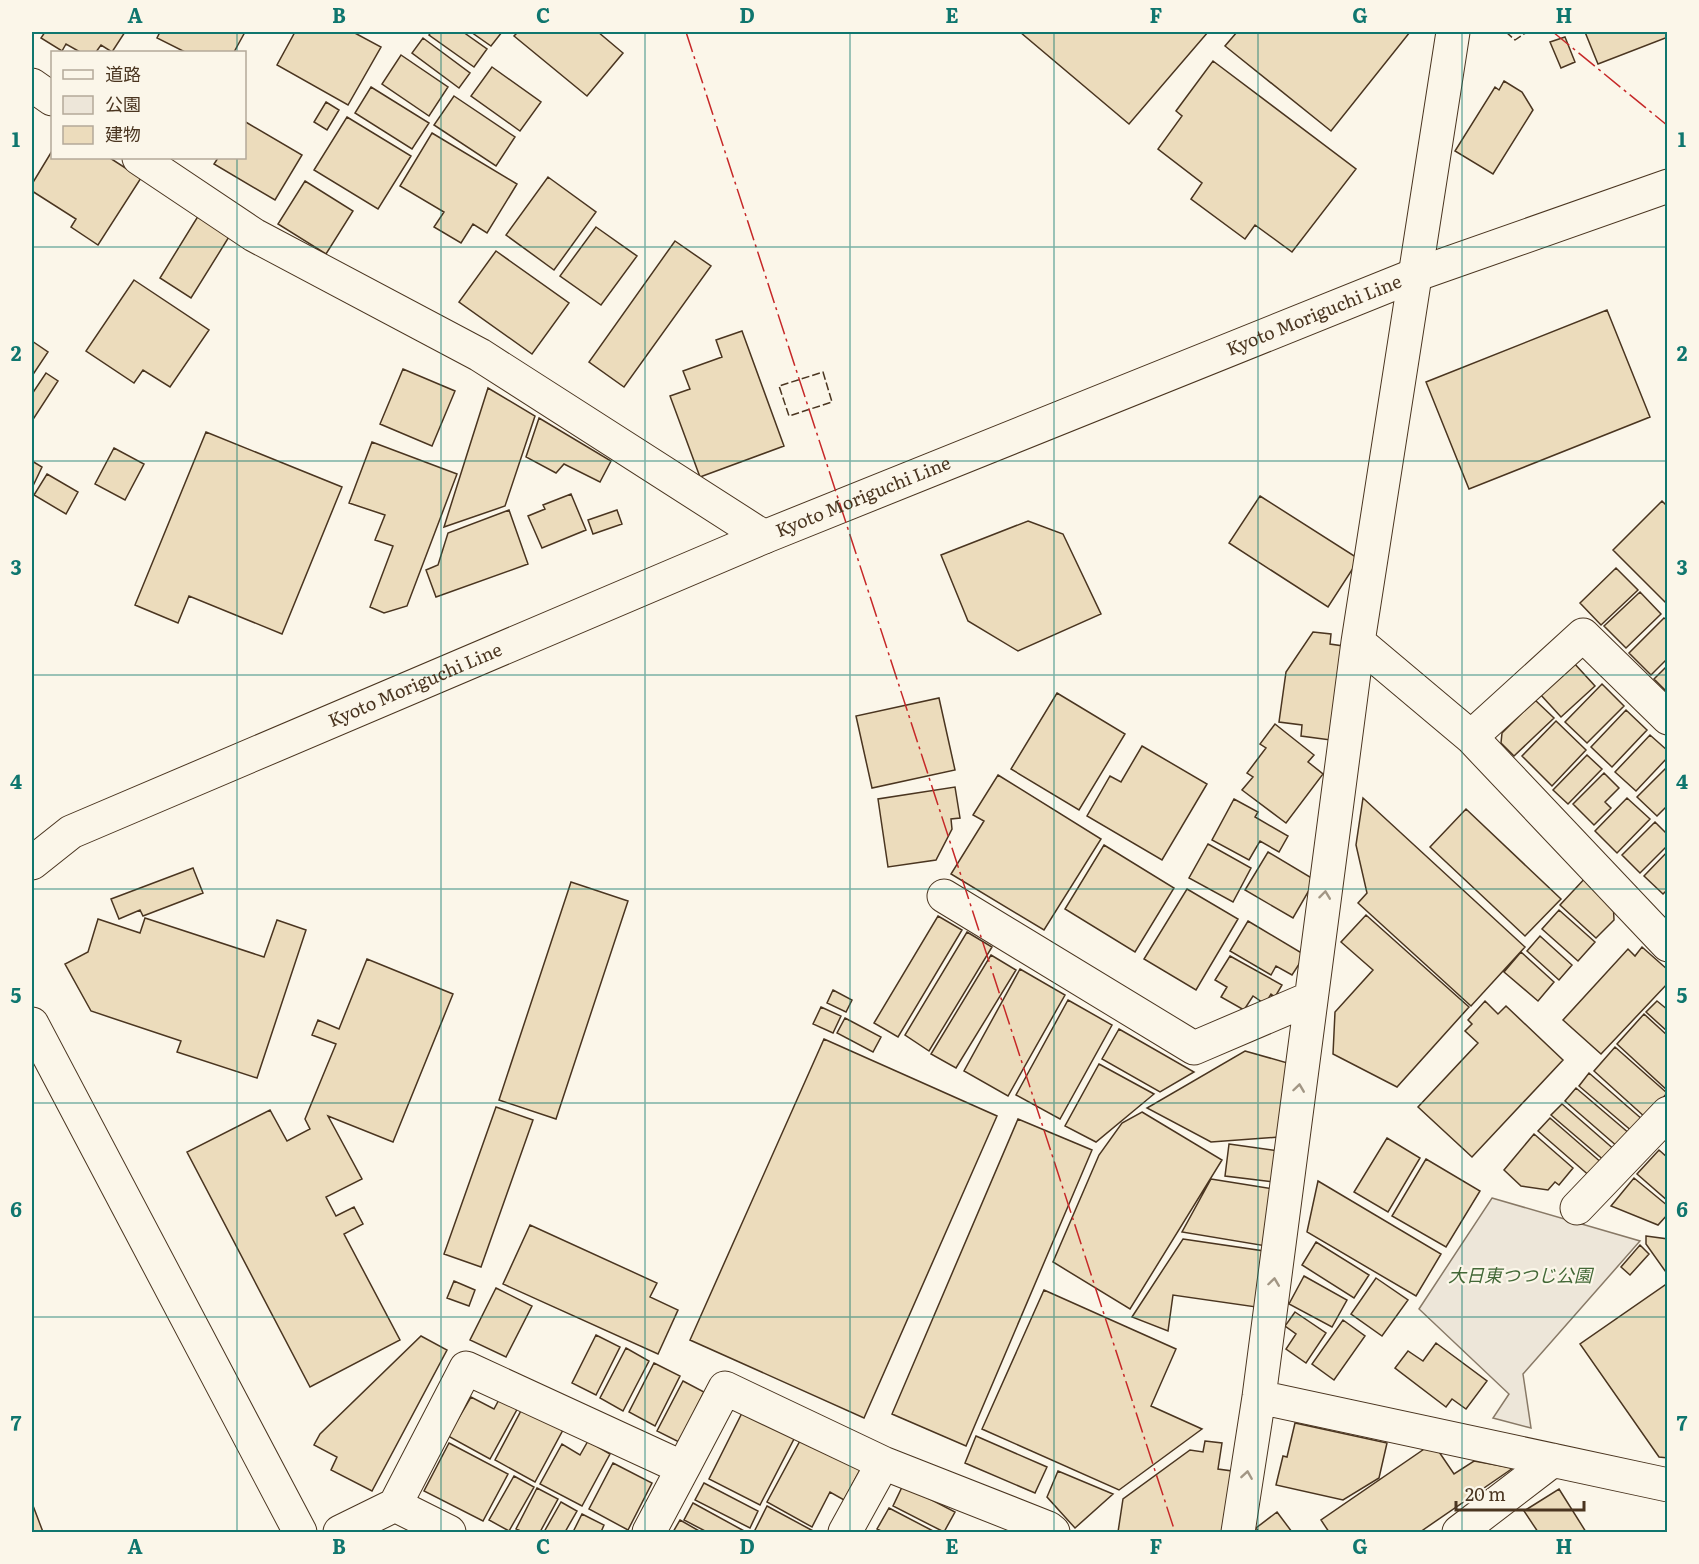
<svg xmlns="http://www.w3.org/2000/svg" width="1699" height="1564" viewBox="0 0 1699 1564" font-family="Literata,'Noto Sans JP',serif">
<style>
.green{fill:#ede6d9;stroke:#887966;stroke-width:1.5}
.building{fill:#ecdcbc;stroke:#4a3520;stroke-width:1.5}
.lines{fill:none;stroke-linecap:round;stroke-linejoin:round}
.minor-casing{stroke:#4a3520;stroke-width:35}
.major-casing{stroke:#4a3520;stroke-width:35}
.minor{stroke:#fbf6e9;stroke-width:33}
.major{stroke:#fbf6e9;stroke-width:33}
.fence{stroke:#4a3520;stroke-width:1.5;stroke-dasharray:8 3;stroke-linecap:butt}
.power{stroke:#c62828;stroke-width:1.5;stroke-dasharray:21 4.5 3 4.5;stroke-linecap:butt}
.oneway{stroke:#a29684}
.grid{fill:none;stroke:#0f766e;stroke-width:1.5;stroke-opacity:0.55}
.labels{text-anchor:middle;stroke-width:4.5;stroke-linejoin:round;paint-order:stroke}
.street-label{font-size:18px;fill:#4a3520;stroke:#fbf6e9}
.park-label{font-size:18px;font-style:italic;fill:#436837;stroke:#fbf6e9}
.neatline{fill:none;stroke:#0f766e;stroke-width:2}
.grid-label{font-size:20px;text-anchor:middle;font-weight:bold;fill:#0f766e}
</style>
<rect width="100%" height="100%" fill="#fbf6e9"/>
<path class="green" d="M1492,1198L1640,1241L1523,1374L1531,1428L1493,1418L1509,1394L1419,1309Z"/>
<path class="building" d="M45,32H125L112,52L101,45L96,52H80L66,44L62,51L41,38Z
M160,32H245L234,52H185L157,38Z
M295,32H353L381,47L348,105L277,65Z
M431,32H463L487,49L474,67L429,35Z
M471,32H502L491,46Z
M518,32H598L623,53L587,96L514,36Z
M1020,32H1208L1129,124Z
M1237,32H1410L1331,131L1225,46Z
M1585,32H1668V37L1598,64Z
M1565,37L1575,62L1561,68L1550,42Z
M423,38L470,73L459,88L412,53Z
M401,55L448,87L429,116L382,84Z
M1213,61L1356,169L1292,252L1255,225L1245,239L1191,199L1202,183L1158,149L1182,116L1176,111Z
M492,67L541,102L520,131L471,96Z
M1504,81L1522,92L1533,110L1493,174L1455,151L1495,87L1499,90Z
M371,87L429,123L412,149L355,113Z
M454,96L515,137L496,166L434,125Z
M326,102L339,110L327,130L314,122Z
M347,117L411,156L378,209L314,170Z
M244,121L302,155L275,200L214,164L218,158H244Z
M432,133L517,184L487,233L473,224L461,243L434,227L444,212L400,186Z
M52,151V158H110L141,178L98,245L71,227L76,219L32,191V184Z
M548,177L596,212L554,270L506,235Z
M305,181L353,211L326,254L278,224Z
M200,213L232,232L191,298L160,278Z
M596,227L637,256L601,305L560,276Z
M675,241L711,266L624,387L589,362Z
M496,251L569,303L532,354L459,302Z
M134,280L209,330L170,387L143,370L134,383L86,351Z
M1607,310L1650,417L1469,489L1426,382Z
M742,331L784,446L700,477L670,396L690,389L683,371L722,357L716,340Z
M32,341L48,352L32,376Z
M403,369L455,391L432,446L380,424Z
M46,373L58,381L32,421V394Z
M488,388L535,416L505,506L444,527Z
M539,418L611,461L600,482L564,464L556,473L526,457Z
M206,432L342,487L282,634L189,596L178,623L135,605Z
M372,442L457,474L407,606L384,613L370,607L393,546L375,540L385,515L349,503Z
M114,448L144,464L125,500L95,484Z
M32,461L42,467L32,488Z
M47,474L78,492L66,514L34,495Z
M571,494L586,530L542,548L528,516L545,509L543,505Z
M1260,496L1359,559L1328,607L1229,543Z
M1662,501L1668,507V605L1613,550Z
M509,510L528,564L436,597L426,570L438,565L448,533Z
M617,510L622,524L593,534L588,520Z
M1028,521L1063,534L1101,614L1018,651L968,621L941,555Z
M1616,568L1638,590L1601,625L1580,603Z
M1640,592L1661,614L1626,648L1604,626Z
M1664,618L1668,621V658L1651,675L1629,653Z
M1313,632L1331,634L1330,644L1350,647L1338,741L1301,736L1302,725L1279,722L1286,672Z
M1573,662L1595,686L1561,717L1540,694Z
M1668,665V693L1654,679Z
M1602,684L1624,706L1587,743L1565,722Z
M1057,693L1125,734L1079,810L1011,769Z
M939,698L955,770L872,788L856,716Z
M1535,700L1554,718L1514,756L1501,743L1502,733Z
M1626,710L1647,730L1612,767L1591,747Z
M1556,721L1586,750L1552,786L1522,756Z
M1275,724L1314,755L1308,762L1323,774L1286,823L1242,790L1253,777L1247,773L1266,748L1260,744Z
M1650,735L1668,751V757L1636,791L1615,772Z
M1142,746L1207,784L1162,860L1087,816L1110,776L1121,782Z
M1587,755L1602,769L1568,804L1553,790Z
M1668,766V805L1657,816L1637,797Z
M1604,773L1619,788L1605,802L1611,808L1594,825L1573,804Z
M998,775L1101,839L1044,930L951,874L984,821L973,815Z
M955,787L960,818L951,819L952,829L936,860L888,867L878,799Z
M1363,798L1525,947L1471,1006L1358,903L1367,893L1356,845Z
M1627,798L1650,819L1617,853L1595,831Z
M1234,799L1258,812L1255,817L1288,836L1279,852L1260,841L1249,860L1212,840Z
M1466,809L1561,899L1525,936L1430,847Z
M1655,822L1668,835V845L1640,873L1622,855Z
M1208,844L1251,868L1233,902L1189,878Z
M1104,845L1174,888L1135,952L1065,909Z
M1668,851V889L1663,894L1644,876Z
M1268,852L1315,880L1293,918L1245,890Z
M193,868L203,893L143,916L140,910L119,919L111,899Z
M1588,875L1613,899L1614,920L1596,938L1560,905Z
M571,882L628,901L556,1119L499,1100Z
M1187,889L1238,919L1196,990L1144,959Z
M1559,910L1595,942L1578,961L1542,929Z
M1366,915L1469,1007L1397,1087L1333,1054L1335,1012L1373,970L1341,942Z
M938,916L962,930L898,1037L874,1023Z
M145,918L264,957L277,920L306,930L257,1078L177,1052L181,1041L91,1011L65,964L88,952L98,919L140,933Z
M1248,921L1305,955L1292,975L1276,966L1271,975L1230,951Z
M967,932L992,947L929,1051L905,1035Z
M1540,936L1572,965L1559,980L1527,951Z
M1642,947L1668,970V983L1601,1054L1563,1020L1628,949L1635,956Z
M1521,952L1554,982L1538,1001L1504,972Z
M991,955L1016,970L956,1068L931,1054Z
M1230,956L1282,985L1275,997L1271,994L1265,1004L1253,996L1244,1010L1221,997L1227,987L1215,980Z
M367,959L453,994L393,1142L328,1116L362,1179L326,1197L336,1216L354,1207L363,1224L344,1234L400,1340L310,1387L187,1152L270,1110L287,1141L310,1129L305,1119L336,1044L312,1035L318,1020L339,1029Z
M1020,969L1065,995L1008,1096L964,1071Z
M833,990L852,1000L846,1012L827,1003Z
M1068,1000L1112,1025L1060,1119L1016,1095Z
M1485,1001L1498,1014L1506,1006L1563,1060L1472,1157L1418,1107L1478,1043L1465,1031L1472,1024L1468,1020Z
M1657,1001L1668,1010V1032L1646,1012Z
M821,1007L841,1016L833,1033L813,1024Z
M1644,1014L1668,1036V1091L1617,1044Z
M845,1018L881,1037L873,1052L837,1033Z
M1119,1029L1194,1072L1160,1092L1102,1059Z
M824,1039L997,1116L864,1418L690,1340Z
M1615,1047L1667,1093L1646,1118L1594,1071Z
M1245,1051L1298,1066L1279,1137L1211,1142L1147,1108Z
M1099,1064L1154,1094L1096,1142L1065,1126Z
M1589,1073L1643,1120L1633,1132L1579,1086Z
M1576,1088L1630,1134L1618,1147L1565,1101Z
M1562,1104L1616,1151L1606,1162L1551,1115Z
M496,1107L533,1120L481,1267L444,1254Z
M1142,1112L1222,1160L1130,1309L1053,1262L1099,1155L1122,1123Z
M1550,1118L1603,1164L1592,1178L1538,1131Z
M1018,1119L1092,1150L966,1446L892,1414Z
M1534,1134L1573,1168L1559,1185L1555,1182L1548,1190L1521,1186L1504,1170Z
M1387,1138L1420,1158L1388,1212L1354,1192Z
M1229,1144L1279,1151L1275,1182L1225,1176Z
M1659,1150L1668,1158V1201L1637,1174Z
M1426,1159L1480,1191L1446,1247L1392,1216Z
M1634,1178L1668,1206V1214L1658,1225L1611,1206Z
M1211,1179L1274,1189L1266,1246L1182,1232Z
M1318,1181L1441,1254L1416,1296L1307,1232Z
M530,1225L657,1283L650,1297L678,1310L658,1354L503,1284Z
M1646,1236L1668,1239V1275L1646,1244Z
M1183,1239L1264,1251L1256,1307L1173,1295L1168,1331L1132,1317Z
M1316,1242L1369,1275L1354,1298L1302,1265Z
M1640,1245L1649,1254L1630,1275L1621,1267Z
M1304,1276L1347,1300L1332,1327L1289,1304Z
M1376,1278L1408,1300L1382,1336L1351,1314Z
M454,1281L475,1290L469,1306L447,1298Z
M1668,1283V1458L1659,1457L1580,1344Z
M496,1288L532,1306L506,1357L470,1340Z
M1044,1290L1176,1349L1151,1406L1202,1429L1119,1490L982,1429Z
M1295,1312L1326,1333L1306,1363L1286,1349L1296,1334L1285,1326Z
M1343,1320L1365,1336L1334,1380L1312,1364Z
M596,1335L620,1347L596,1395L572,1383Z
M421,1336L447,1350L372,1491L331,1470L337,1457L314,1445L320,1434Z
M1436,1343L1487,1381L1466,1409L1452,1399L1446,1407L1395,1368L1408,1351L1423,1361Z
M626,1348L649,1361L623,1411L600,1398Z
M654,1363L680,1376L655,1426L629,1412Z
M683,1381L704,1392L679,1442L657,1431Z
M502,1394L520,1404L490,1459L448,1436L471,1397L494,1409Z
M523,1407L564,1428L535,1482L495,1460Z
M743,1411L795,1437L760,1505L709,1479Z
M1295,1423L1387,1443L1379,1478L1343,1500L1276,1485L1283,1456L1287,1457Z
M976,1436L1047,1467L1035,1493L965,1463Z
M801,1439L860,1470L844,1500L830,1492L812,1527L767,1502Z
M588,1441L610,1454L582,1506L540,1484L562,1444L580,1455Z
M1205,1441L1222,1443L1218,1469L1232,1471L1223,1532H1118L1123,1499L1190,1450L1203,1452Z
M449,1443L508,1474L483,1521L424,1491Z
M1433,1443L1454,1474L1474,1461L1513,1468L1420,1532H1329L1321,1520Z
M613,1463L652,1483L628,1530L589,1509Z
M1058,1471L1113,1494L1075,1528L1047,1497Z
M514,1476L534,1487L509,1531L489,1520Z
M704,1483L758,1511L750,1528L695,1500Z
M903,1485L955,1512L944,1532L893,1506Z
M537,1488L558,1499L540,1532H523L516,1529Z
M1559,1489L1586,1532H1538L1524,1511Z
M561,1502L577,1511L565,1532H544Z
M32,1503L43,1532H32Z
M693,1503L746,1532H707L684,1520Z
M767,1506L815,1532H754Z
M889,1508L935,1532H883L877,1529Z
M1277,1512L1292,1532H1259L1256,1528Z
M582,1514L604,1525L601,1532H573Z
M680,1520L701,1532H673Z"/>
<g class="lines">
<defs>
<path id="minor" d="M32,85L52,99
M139,158L254,235L480,355L764,537
M1358,642L1471,737L1668,945
M1471,737L1583,635L1668,718
M944,896L1194,1048L1311,998
M32,1024L300,1532
M1577,1208L1668,1113
M1259,1397L1668,1485
M395,1505L466,1368L683,1468L725,1388L883,1463
M340,1532L395,1505L449,1532
M649,1532L683,1468
M845,1532L883,1463L1048,1528L1053,1532
M1238,1532L1259,1397L1358,642L1453,32
M1459,1532L1553,1460"/>
<g id="major">
<path id="s1" d="M32,863L71,832L764,537L1415,275L1668,186"/>
</g>
</defs>
<use href="#minor" class="minor-casing"/>
<use href="#major" class="major-casing"/>
<use href="#minor" class="minor"/>
<use href="#major" class="major"/>
<path class="fence" d="M1506,32L1515,40L1527,32
M823,372L832,402L789,416L779,386Z"/>
<path class="power" d="M686,32L1175,1532
M1553,32L1668,126"/>
</g>
<defs><path id="oneway-chevron" d="M-2-3.5L2.5 0L-2 3.5" fill="none" stroke-width="1.6" stroke-linecap="round" stroke-linejoin="round" transform="scale(1.5)"/></defs>
<g class="oneway">
<use href="#oneway-chevron" transform="translate(1325 895) rotate(-83)"/>
<use href="#oneway-chevron" transform="translate(1299 1088) rotate(-82)"/>
<use href="#oneway-chevron" transform="translate(1274 1282) rotate(-82)"/>
<use href="#oneway-chevron" transform="translate(1247 1475) rotate(-81)"/>
</g>
<path class="grid" d="M237,32V52M441,32V1532M645,32V1532M850,32V1532M1054,32V1532M1258,32V1532M1462,32V1532M237,158V1532M32,247H1668M32,461H1668M32,675H1668M32,889H1668M32,1103H1668M32,1317H1668"/>
<g class="labels">
<g class="street-label">
<text dy="6" stroke="none"><textPath href="#s1" startOffset="1396">Kyoto Moriguchi Line</textPath></text>
<text dy="6" stroke="none"><textPath href="#s1" startOffset="910">Kyoto Moriguchi Line</textPath></text>
<text dy="6" stroke="none"><textPath href="#s1" startOffset="424">Kyoto Moriguchi Line</textPath></text>
</g>
<g class="park-label">
<text x="1520" y="1282">大日東つつじ公園</text>
</g>
</g>
<rect width="1699" height="1564" fill="none" stroke="#fbf6e9" stroke-width="66"/>
<rect x="51" y="51" width="195" height="108" fill="#fbf6e9" stroke="#b4a999" stroke-width="1.5"/>
<rect x="63" y="70" width="30" height="9" fill="#fbf6e9" stroke="#b4a999" stroke-width="1.5"/>
<text x="105" y="81" font-size="18" fill="#4a3520">道路</text>
<rect x="63" y="96" width="30" height="18" fill="#ede6d9" stroke="#b4a999" stroke-width="1.5"/>
<text x="105" y="111" font-size="18" fill="#4a3520">公園</text>
<rect x="63" y="126" width="30" height="18" fill="#ecdcbc" stroke="#b4a999" stroke-width="1.5"/>
<text x="105" y="141" font-size="18" fill="#4a3520">建物</text>
<path d="M1456 1501v9h128v-9" fill="none" stroke="#4a3520" stroke-width="3"/>
<text x="1465" y="1501" font-size="18" fill="#4a3520" stroke="#fbf6e9" stroke-width="4.5" paint-order="stroke">20 m</text>
<rect x="33" y="33" width="1633" height="1498" class="neatline"/>
<g class="grid-label">
<text x="135" y="23">A</text>
<text x="339" y="23">B</text>
<text x="543" y="23">C</text>
<text x="747" y="23">D</text>
<text x="952" y="23">E</text>
<text x="1156" y="23">F</text>
<text x="1360" y="23">G</text>
<text x="1564" y="23">H</text>
<text x="16" y="147">1</text>
<text x="1682" y="147">1</text>
<text x="16" y="361">2</text>
<text x="1682" y="361">2</text>
<text x="16" y="575">3</text>
<text x="1682" y="575">3</text>
<text x="16" y="789">4</text>
<text x="1682" y="789">4</text>
<text x="16" y="1003">5</text>
<text x="1682" y="1003">5</text>
<text x="16" y="1217">6</text>
<text x="1682" y="1217">6</text>
<text x="16" y="1431">7</text>
<text x="1682" y="1431">7</text>
<text x="135" y="1554">A</text>
<text x="339" y="1554">B</text>
<text x="543" y="1554">C</text>
<text x="747" y="1554">D</text>
<text x="952" y="1554">E</text>
<text x="1156" y="1554">F</text>
<text x="1360" y="1554">G</text>
<text x="1564" y="1554">H</text>
</g>
</svg>
